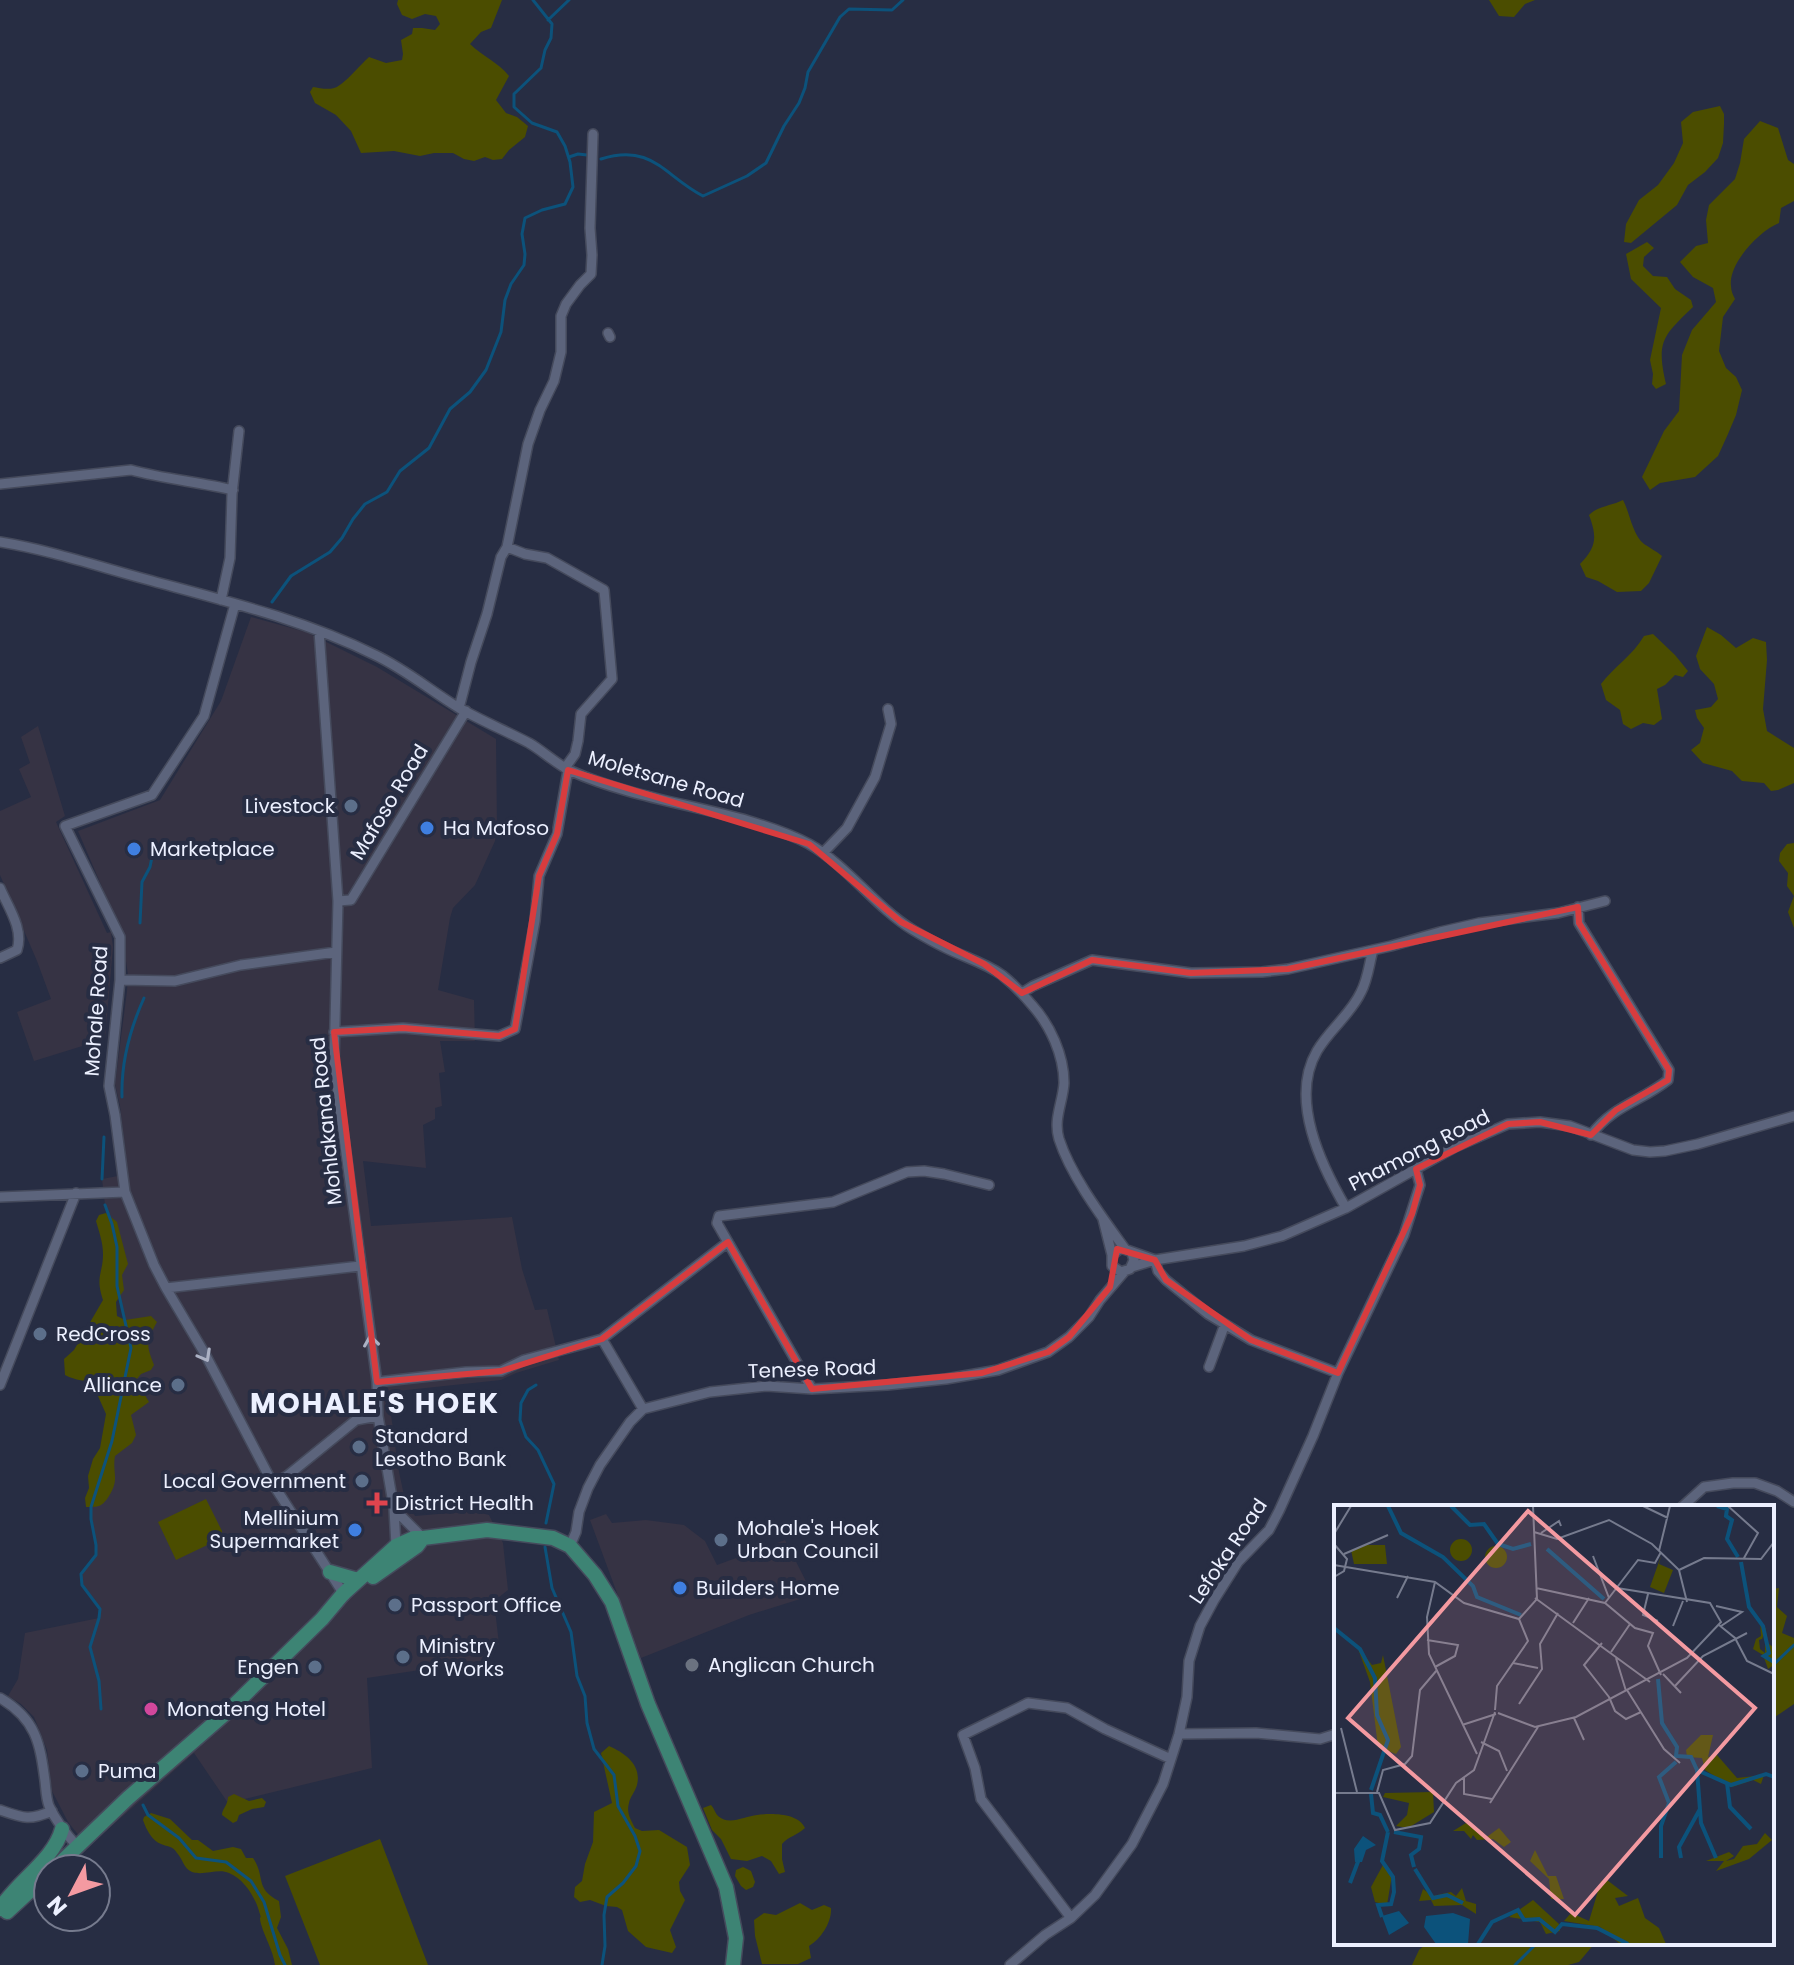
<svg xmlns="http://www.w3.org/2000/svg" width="1794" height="1965" viewBox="0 0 1794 1965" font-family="Poppins,sans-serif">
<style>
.commercial{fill:#363344}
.green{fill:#4b4d00}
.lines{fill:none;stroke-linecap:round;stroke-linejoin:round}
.stream{stroke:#0c527b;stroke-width:3}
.street-casing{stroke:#454a5c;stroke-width:12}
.primary-casing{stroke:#454a5c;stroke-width:17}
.street{stroke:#5c647c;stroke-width:9}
.primary{stroke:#3d8474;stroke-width:14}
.oneway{stroke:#abb1c4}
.marked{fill:none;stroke:#d83c3e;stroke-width:6;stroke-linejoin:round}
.service-dot{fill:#5c6f8a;stroke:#272d43;stroke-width:3}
.shop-dot{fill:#3f7fe0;stroke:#272d43;stroke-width:3}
.health-dot{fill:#e0444e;stroke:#272d43;stroke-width:3}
.worship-dot{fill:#6b7280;stroke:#272d43;stroke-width:3}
.hotel-dot{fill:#d1479c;stroke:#272d43;stroke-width:3}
.labels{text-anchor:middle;stroke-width:8;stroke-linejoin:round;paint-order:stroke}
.street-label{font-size:20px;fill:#ecf0ff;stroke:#272d43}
.poi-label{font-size:20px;fill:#ecf0ff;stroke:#272d43;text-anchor:start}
.district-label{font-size:28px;font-weight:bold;letter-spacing:2px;fill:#ecf0ff;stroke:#272d43}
.inset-river{fill:none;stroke:#0c527b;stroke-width:4}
.inset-road{fill:none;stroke:#767b8e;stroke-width:2}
.view{fill:#f49aa1;fill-opacity:0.15;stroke:#f49aa1;stroke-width:4}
.inset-edge{fill:none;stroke:#ecf0ff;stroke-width:4}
</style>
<rect width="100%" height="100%" fill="#272d43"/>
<path class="commercial" d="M251,617L306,632L377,667L496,739L497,827L495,841L475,885L453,908L450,918L438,990L474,1000L475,1041H440L445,1072L439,1073L442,1106L435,1108V1119L423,1125L426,1168L363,1161L371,1226L512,1217L522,1269L535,1310L547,1309L559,1360L516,1373L501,1380L388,1392L398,1467L405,1500L415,1516L473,1511L489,1515L503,1543L508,1590L494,1601L499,1644L486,1660L367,1678L372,1768L228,1803L194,1753L88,1847L68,1822L52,1791L47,1750L34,1717L21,1704L8,1696L18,1679L25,1633L99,1618L100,1609L82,1585L81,1574L96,1555V1545L91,1519V1507L131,1348L117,1286L112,1224L105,1205L102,1179L128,1174L120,1106L115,1084L127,991L128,975L122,934L78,831L160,800L221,701Z
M38,726L65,816L56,822L107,933L111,932L113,947L105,1039L34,1061L17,1012L51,999L37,961L0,875V811L31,797L19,769L30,763L21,737Z
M606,1514L612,1523L646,1520L684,1525L705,1541L717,1565L785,1540L813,1595L749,1615L641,1658L590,1520Z"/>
<path class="green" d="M398,0H502L491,28L481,32L470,44C482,56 498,62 509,76L496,100L506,113L517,117L528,126L525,137L509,150L502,159L493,160L485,157L474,161L464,159L453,153H434L420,156L394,151L361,153L351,131L336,115L315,103L310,92L313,87C319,88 328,90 334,88C343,86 360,65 369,57L386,63L402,60L403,54L401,40L412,34L413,28H422L435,30L440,24L436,16L425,14L412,19L402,15L397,4Z
M1489,0H1535L1525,4L1514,17L1499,16Z
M1720,106L1724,114V124L1723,143L1718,158L1705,172L1688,185L1677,205L1631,243L1624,242L1626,224L1639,200L1658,185L1674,163L1683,143L1681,122L1693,112Z
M1760,121L1778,128L1788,160L1794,164V201L1781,208L1779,223C1759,231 1728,264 1731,286C1731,291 1733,295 1735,299L1723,317L1719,351L1726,368L1736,377L1742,390L1736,415L1728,434L1718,456L1695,477L1660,483L1650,490L1642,477L1664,431L1679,411L1682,355L1692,330L1716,302L1713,288L1693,277L1680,262L1696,246L1708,243L1706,220L1709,205L1735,179L1740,163L1744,139Z
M1647,242L1654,248L1644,257L1643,266L1653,276L1667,277L1675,289L1691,300L1693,307C1663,336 1656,341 1666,384L1656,389L1652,384L1653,374L1650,360L1661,308L1631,279L1626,254Z
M1623,500C1630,513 1632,534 1644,544C1650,548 1656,551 1662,556L1649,583L1641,591L1617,592L1598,581L1586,577L1580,564C1597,546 1597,537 1589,515C1598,506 1611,506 1623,500Z
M1707,627L1721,635L1736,648L1753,638L1766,642L1767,660L1763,709L1767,731L1794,748V783L1778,790L1771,791L1764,783L1742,781L1732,771L1703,763L1691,750L1700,743L1704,728L1697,718L1695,710L1711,707L1718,699L1714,684L1700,669L1696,656Z
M1653,634L1675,655L1688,671L1683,677L1675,675L1665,685L1657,689L1662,719L1654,725L1643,723L1631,729L1623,724L1620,710L1606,700L1601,684C1614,667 1633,655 1644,636Z
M1794,843V928L1788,912L1794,896L1787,886L1788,873L1779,861L1780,853L1787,844Z
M106,1213L117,1222L128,1264L122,1275L124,1290L116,1302L117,1316L125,1320L151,1316L157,1322C146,1342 146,1345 154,1365L151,1370L141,1374L136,1380L149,1402L131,1415L136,1435L132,1443L115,1456C112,1473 120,1479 109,1496C102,1507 99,1507 86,1507L85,1498L89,1488L88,1476L93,1459L100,1448L106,1414L98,1396L96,1383C85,1380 76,1381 65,1375L64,1359L74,1350L103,1300C95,1276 103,1274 103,1254C103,1242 99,1232 96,1221L99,1215Z
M206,1499L222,1531V1538L176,1560L158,1522Z
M1779,1588L1777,1607L1787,1616L1782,1633L1794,1638V1704L1772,1719V1589Z
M609,1746C625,1753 642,1765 637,1785C635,1792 630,1797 629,1803C626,1813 631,1820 635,1828L642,1831L659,1830L687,1847L690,1865L679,1882L680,1891L685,1900L670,1930L676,1947L672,1953L646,1947L628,1931L622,1910L617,1907L606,1906L590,1900L580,1902L574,1897L575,1887L582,1881L585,1864L593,1842L594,1812L612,1803L601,1753Z
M234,1794L249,1801L262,1798L266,1802L264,1807L252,1809L239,1815L237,1821L233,1823L222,1815C222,1809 228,1805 228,1797Z
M711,1805C714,1808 715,1813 718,1816C729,1826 745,1816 757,1815C772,1813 798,1813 805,1828C798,1835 789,1836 782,1844V1859L785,1872L779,1874L771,1861L762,1856L747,1861L731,1859L721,1839L712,1830L703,1808Z
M151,1813L170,1819L192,1840H198L213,1851L233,1847L241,1849L246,1858H253C266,1877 254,1888 279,1901L281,1917L277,1928L288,1949L292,1965H275C273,1950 265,1938 261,1924C258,1912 263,1923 259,1911C255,1897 244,1879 229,1873C218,1868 204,1876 192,1872C183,1868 183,1859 177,1853C173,1846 168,1847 161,1844C152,1841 146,1829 143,1820L144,1817Z
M380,1839L428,1965H320L285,1876Z
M743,1867L751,1871L755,1882L753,1887L746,1890L741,1886L735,1876L736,1870Z
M800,1903L812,1910L824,1905L831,1908C832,1922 821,1939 809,1946L811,1958L798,1964H762L755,1936L754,1920L764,1913L776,1915Z
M1427,1943H1595L1579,1962L1568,1965H1412L1419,1950Z"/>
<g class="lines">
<path class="stream" d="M548,20L569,0
M569,157L578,154L587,155
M601,159C653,143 664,176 703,196L747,176L766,163L784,126L799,103L805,88L808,72L840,17L849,9L892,10L903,0
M272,602L291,576L330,552L342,538L353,519L365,504L387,492L400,471L429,448L450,409L470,392L486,370L501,332L505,300L511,284L524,265L525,254L522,234L525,218L542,210L565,204L573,187L570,162L565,146L557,132L532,123L514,107V94L541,68L545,50L551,38L552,24L533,0
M140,923L142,882L150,867L155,842
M122,1097C121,1062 130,1029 144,998
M102,1179L104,1137
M536,1385L528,1390L521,1403L520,1420L526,1437L538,1450L554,1484L546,1523
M545,1547L552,1588L571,1632L577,1676L585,1696L587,1723L594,1749L614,1775L618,1806L635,1836L640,1851L636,1866L623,1883L607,1897L604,1915L605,1946L602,1965
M1772,1666L1794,1645
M101,1709L99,1681L90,1647L99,1618L100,1609L82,1585L81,1574L96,1555V1545L91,1519V1507L112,1441L131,1348L117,1286V1247L112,1224L105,1205
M143,1805L148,1815L179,1838L196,1858L226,1862L251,1881L264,1902L280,1955L285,1965
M1515,1965L1537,1943"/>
<defs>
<path id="street" d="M608,333L610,337
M0,484L131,470C164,479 199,482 233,490
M0,542C49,550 97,566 145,579C222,600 302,619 375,655C405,669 431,691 459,708C482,721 506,731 529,743C543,751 556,764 571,771C627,796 690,804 749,821C769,827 790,834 809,844C848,866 874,906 913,930C923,936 933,942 944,947C963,957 984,962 1002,975C1013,984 1023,994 1032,1005C1050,1025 1064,1055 1064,1083C1063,1102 1053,1119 1059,1139C1071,1176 1102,1217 1125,1249
M507,547L525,554L547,558L604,590L612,679L581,714L578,741L575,754L565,768
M221,600L230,558L232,494L239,431
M235,604L204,716L152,795L65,826L120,937V980L109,1086L115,1115L125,1192L154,1265L166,1288L205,1354L273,1484L345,1596
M319,631L338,901L334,1064L377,1382L378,1416L394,1509L396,1546L398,1550
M459,708L471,662L487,614L501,557L507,547L528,444L540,410L554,381L561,352V316L566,304L580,285L591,274L592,255L590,228L593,134
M823,853L847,828L875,777L891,724L888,709
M0,888C8,907 24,929 17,950L0,958
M338,901L351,900L466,711
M1578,907L1579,923L1669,1070L1668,1080C1640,1102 1614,1105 1591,1135
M120,980L175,981L241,965L336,952
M1022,993L1033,986L1092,960L1191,973L1262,972L1288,969L1391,946L1440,932L1479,923L1558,913L1605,901
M334,1032L403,1028L499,1036L515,1029L535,921L539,876L557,834L568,770
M0,1197L125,1192
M1346,1208C1321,1165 1289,1099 1317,1051C1329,1030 1351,1014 1361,992C1368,979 1369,964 1373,950
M1103,1219L1112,1255
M1132,1253L1134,1260L1130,1269L1121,1272L1112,1266V1255L1121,1248L1155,1260
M1155,1260L1158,1271L1166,1280L1208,1314L1251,1340L1338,1373
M1132,1267L1155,1260L1244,1246L1282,1236L1346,1208L1455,1147L1508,1124L1540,1122L1570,1126L1633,1150L1650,1152L1665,1151L1698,1144L1794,1116
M166,1288L360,1266
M602,1339L643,1409
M1209,1367L1225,1324
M377,1382L466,1372L501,1371L524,1360L602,1339L728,1242
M0,1385L76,1193
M812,1389L717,1223L719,1216L833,1202L907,1172L924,1171L944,1174L989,1185
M273,1484L287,1476L356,1420L378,1416
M1682,1507L1704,1487L1733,1483H1755L1777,1491L1794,1502
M394,1509L423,1538
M570,1546L576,1532L579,1512L588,1488L600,1465L630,1422L643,1409L710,1392L766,1386L812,1389L887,1385L946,1379L998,1370L1048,1352L1069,1337L1089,1317L1100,1300L1124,1272
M0,1698C36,1719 40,1743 45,1781C46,1789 46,1798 49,1806C56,1821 66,1834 77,1846
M1179,1734L1256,1733L1320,1739L1336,1734
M0,1810C23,1818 29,1821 52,1811
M1071,1918L981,1799L975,1768L963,1735L1028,1703L1067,1708L1105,1729L1171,1759
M1010,1965L1045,1935L1071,1918L1095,1895L1132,1844L1163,1784L1179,1734L1187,1697L1189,1661L1200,1626L1214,1600L1238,1562L1269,1530L1279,1511L1313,1436L1338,1373L1404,1235L1420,1185L1416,1169"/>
<path id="primary" d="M330,1572L358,1580
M373,1577L417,1546L423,1538
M54,1869L128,1798L227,1712L322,1619L343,1594L396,1546L414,1538H423L487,1530L553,1538L570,1546L595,1575L612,1602L648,1704L726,1887L736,1938L733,1965
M0,1909C16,1882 54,1860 62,1829
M7,1912L48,1874"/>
</defs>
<use href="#street" class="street-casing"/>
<use href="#primary" class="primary-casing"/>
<use href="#street" class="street"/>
<use href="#primary" class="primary"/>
</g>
<defs><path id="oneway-chevron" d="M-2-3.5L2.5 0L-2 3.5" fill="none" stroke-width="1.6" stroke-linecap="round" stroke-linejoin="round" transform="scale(2)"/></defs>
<g class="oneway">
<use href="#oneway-chevron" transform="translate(371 1341) rotate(-98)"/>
<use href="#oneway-chevron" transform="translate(205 1356) rotate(61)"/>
</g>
<path class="marked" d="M568,770L809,844L901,922L984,964L1022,993L1092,960L1191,973L1288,969L1578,907L1579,923L1669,1070L1668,1080L1616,1110L1591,1135L1540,1122L1508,1124L1416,1169L1420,1185L1412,1214L1338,1373L1251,1340L1166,1280L1155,1260L1117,1249L1110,1287L1069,1337L1048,1352L982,1373L812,1389L728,1242L602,1339L501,1371L377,1382L334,1032L403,1028L499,1036L515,1029L539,876L557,834Z"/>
<g class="service-dot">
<circle cx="351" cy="806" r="8"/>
<circle cx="40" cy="1334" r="8"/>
<circle cx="178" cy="1385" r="8"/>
<circle cx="359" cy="1447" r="8"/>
<circle cx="362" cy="1481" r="8"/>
<circle cx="721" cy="1540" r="8"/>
<circle cx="395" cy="1605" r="8"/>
<circle cx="403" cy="1657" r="8"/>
<circle cx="315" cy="1667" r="8"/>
<circle cx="82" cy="1771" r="8"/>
</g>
<g class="shop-dot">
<circle cx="427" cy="828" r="8"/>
<circle cx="134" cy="849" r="8"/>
<circle cx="355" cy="1530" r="8"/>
<circle cx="680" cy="1588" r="8"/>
</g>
<path class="health-dot" d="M373 1491h8v8h8v8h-8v8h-8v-8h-8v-8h8z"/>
<circle class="worship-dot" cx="692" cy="1665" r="8"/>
<circle class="hotel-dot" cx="151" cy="1709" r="8"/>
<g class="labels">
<g class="street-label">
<text transform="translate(666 779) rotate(16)" y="7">Moletsane Road</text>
<text transform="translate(389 802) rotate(-59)" y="7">Mafoso Road</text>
<text transform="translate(96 1011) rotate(-86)" y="7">Mohale Road</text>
<text transform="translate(326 1121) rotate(-96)" y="7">Mohlakana Road</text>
<text transform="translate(1419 1150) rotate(-27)" y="7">Phamong Road</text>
<text transform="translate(812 1369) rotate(-2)" y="7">Tenese Road</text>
<text transform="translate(1228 1551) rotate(-56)" y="7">Lefoka Road</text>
</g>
<g class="poi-label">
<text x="335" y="813" text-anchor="end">Livestock</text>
<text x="443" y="835">Ha Mafoso</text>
<text x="150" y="856">Marketplace</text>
<text x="56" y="1341">RedCross</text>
<text x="162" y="1392" text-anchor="end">Alliance</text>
<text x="375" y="1443">Standard<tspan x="375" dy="23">Lesotho Bank</tspan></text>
<text x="346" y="1488" text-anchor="end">Local Government</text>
<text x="395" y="1510">District Health</text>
<text x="339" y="1525" text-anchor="end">Mellinium<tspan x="339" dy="23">Supermarket</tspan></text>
<text x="737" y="1535">Mohale's Hoek<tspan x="737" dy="23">Urban Council</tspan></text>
<text x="696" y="1595">Builders Home</text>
<text x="411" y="1612">Passport Office</text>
<text x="419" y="1653">Ministry<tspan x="419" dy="23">of Works</tspan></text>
<text x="708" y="1672">Anglican Church</text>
<text x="299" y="1674" text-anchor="end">Engen</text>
<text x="167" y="1716">Monateng Hotel</text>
<text x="98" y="1778">Puma</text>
</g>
<g class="district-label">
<text x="375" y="1413">MOHALE'S HOEK</text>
</g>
</g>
<g transform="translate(1334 1505)">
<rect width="440" height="440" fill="#272d43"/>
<path d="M116 45a11 11 0 1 1 22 0a11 11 0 1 1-22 0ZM33,40H51L53,59H20L17,45ZM151 52a11 11 0 1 1 22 0a11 11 0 1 1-22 0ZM327,51L325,59L339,65L330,88L316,82ZM426,116L432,124L428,134L425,135L426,144L431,148V136L439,142L440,160L434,164L429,150L419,144L422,134L427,131ZM23,141L38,160L47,158L49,150L67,242L62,249L44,242L36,177ZM367,230H379L374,252L383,250L403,273L430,270L427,279L419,275L398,282L371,265L368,253L353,252L352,245ZM99,287L100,307L74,323L62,321L73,310L75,298L49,292L51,288ZM132,318L149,327L150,334L165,323L177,337L170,342L159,334L143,335L139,330L137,334L130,326H119ZM431,328L438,335L415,354L382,366L390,356H372L395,347L400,351L392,356L400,354L409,341L423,339ZM201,345L214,371H222L230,394H217L215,374L196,356ZM50,358L58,370L53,400L41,397L37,382ZM273,375L294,391L281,393L285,401L304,393L311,413L325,423L332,439H286L266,422L230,416L237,408L255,416L267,376ZM128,383L132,396L142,399V409L128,400L100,401L97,395L85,396L89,384L99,391L117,387L122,391ZM199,395L225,419L226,426L212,429L206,417L175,412Z" fill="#4b4d00"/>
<path d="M29,331L42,340L32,345L28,357H21L20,344ZM65,406L75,418L55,430L48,411ZM119,408L136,414L134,439H102L90,422L92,411Z" fill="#0c527b"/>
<path class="inset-river" d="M54,1L67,28L109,52L139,81L143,92L187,110M117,1L136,20L150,19L164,39L179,44L197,39M383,1L393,4L392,11L398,15L393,34L404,52M213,44L270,94M407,57L415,102L429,121L435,148L430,151L440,157M0,123L26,144L41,173L43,210L54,235L37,285M324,174L328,218L343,242L342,251L357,252L363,265L397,280L432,269L440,272M363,265L367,318L382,353M393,278L396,302L417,324M37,289L39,308L46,310L54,327M60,327L87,332L85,344L77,350L80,362M327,353V321L335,298L325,272L342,257M347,353L345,342L366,304M81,364L99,393L113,390L129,398M16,378L25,354M48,412L44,400L57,399L60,387L59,372L48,356L54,327M144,439L158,417L184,405L190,415L205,414L221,427L228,419L263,423L294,439"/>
<path class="inset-road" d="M309,1L334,13M394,1L424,28L410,53M200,27L223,34L275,15L318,39L345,65L353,97M207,28L225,16L227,21M0,29L17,1M0,39L13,54L10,66L0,72M325,46L336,1M10,49L54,30M259,51L275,93M0,60L101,77L130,98L185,114L203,94L199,1M345,65L370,53L427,54L440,37M101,77L93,112L95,149L143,249M202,83L271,98L301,123L319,128L314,141L327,170M314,89L309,110L324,116M63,93L74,71M201,93L316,177M271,98L304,55L321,58L327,47M382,101L408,107L387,121M239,118L255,93M385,120L401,133L413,156L440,169M339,121L349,96M93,135L124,140L121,151L101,162M268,138L250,160L275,192M277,147L296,119M282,153L292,186M179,158L204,163M329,169L347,188M341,181L369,151L413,128M293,185L330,244L346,258M275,192L281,206L292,214L307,207M185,199L208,164L206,139L224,108M161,205L163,181L194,136L185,114M164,208L201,222L242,212L353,153L387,117L376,98L283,83M240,213L250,235M128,220L162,209M7,223L23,287M147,237L165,246L173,266M130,273V289L158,294M43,287L49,265L71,259L78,251L86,185L103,165M0,288H45L61,325L96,318L122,278L140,265L161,207M156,298L204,222"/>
<path class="view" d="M194,6L421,203L241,410L14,213Z"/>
<rect width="440" height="440" class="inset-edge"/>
</g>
<g transform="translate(72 1893) rotate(229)"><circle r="38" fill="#272d43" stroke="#767b8e" stroke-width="2"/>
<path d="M0-6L14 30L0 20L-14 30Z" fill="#f49aa1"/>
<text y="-12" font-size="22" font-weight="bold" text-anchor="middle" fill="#ecf0ff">N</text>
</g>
</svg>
